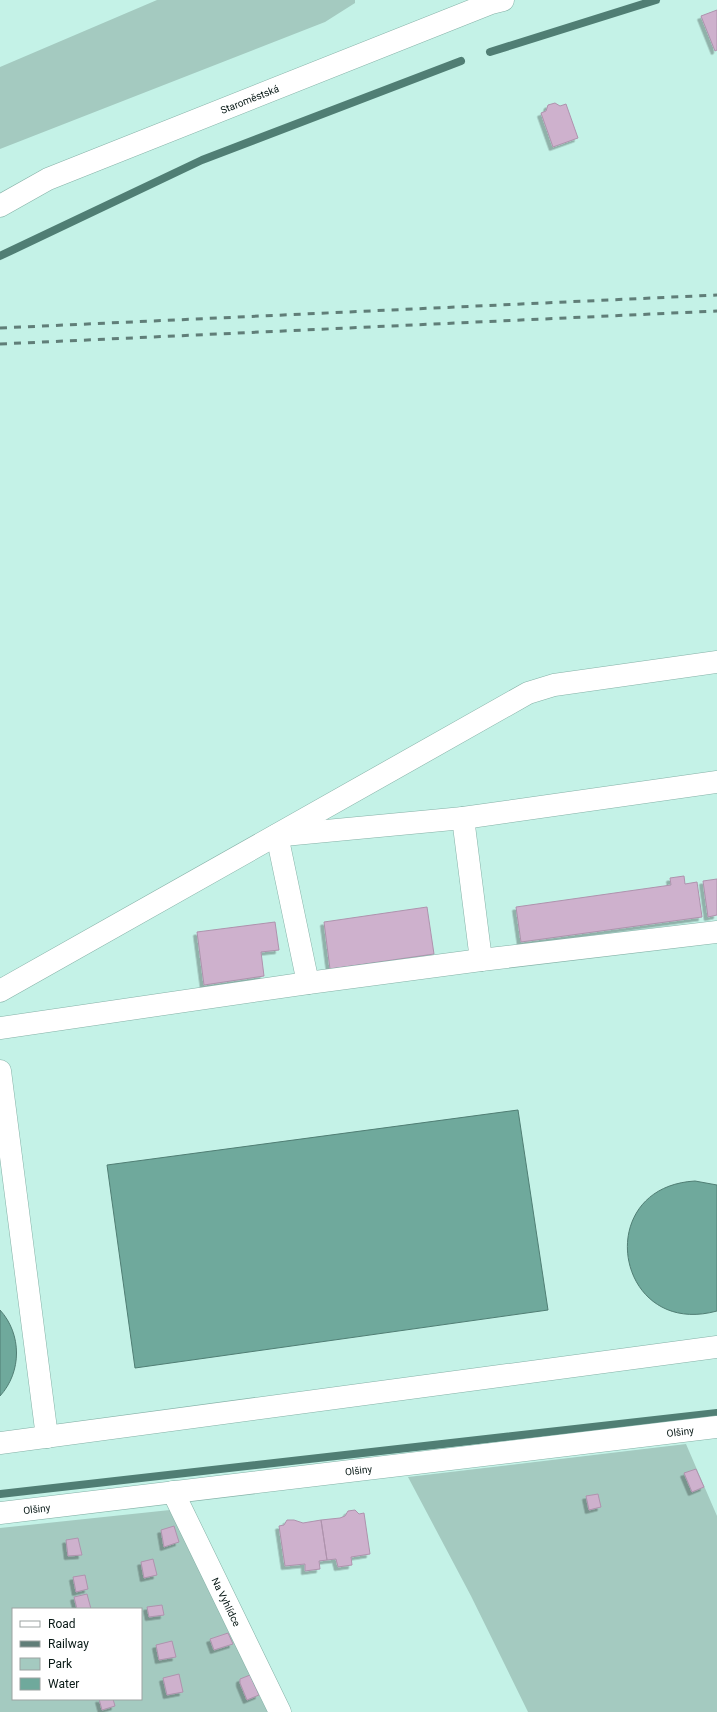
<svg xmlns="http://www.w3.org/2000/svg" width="717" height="1712" viewBox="0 0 717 1712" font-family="Roboto,sans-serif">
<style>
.green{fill:#a4cac0;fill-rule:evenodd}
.water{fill:#6fa99c;stroke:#507e74}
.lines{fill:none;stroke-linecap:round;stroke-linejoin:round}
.stream{stroke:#507e74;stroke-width:8}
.building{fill:#ceb1cd;stroke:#ae93ad;filter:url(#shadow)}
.minor-casing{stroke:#85b1a7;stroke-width:23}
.minor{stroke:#fff;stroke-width:22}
.rail{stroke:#607e78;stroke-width:3;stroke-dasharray:7 7;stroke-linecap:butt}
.labels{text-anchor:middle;stroke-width:4;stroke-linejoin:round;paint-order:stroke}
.street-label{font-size:10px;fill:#081916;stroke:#fff}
</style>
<defs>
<filter id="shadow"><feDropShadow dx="-3.5" dy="3.5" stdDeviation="0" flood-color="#0004"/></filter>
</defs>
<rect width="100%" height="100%" fill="#c4f2e7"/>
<path class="green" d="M157,0H355V3L325,22L0,149V67Z
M686,1444L717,1516V1712H528L471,1596L408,1477Z
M170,1510L268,1712H0V1528ZM13,1609H141V1699H13Z"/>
<path class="water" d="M518,1110L548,1310L135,1368L107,1165Z
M695,1181L717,1185V1311C615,1339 590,1187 695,1181Z
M0,1310C22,1334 22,1372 0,1396Z"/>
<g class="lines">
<path class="stream" d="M490,52L656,0
M0,256L202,160L461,61
M0,1494L717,1413"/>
</g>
<path class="building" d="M717,10V50L715,51L701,16Z
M555,103L560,106L566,104L578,138L553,147L541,113L546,111L548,105Z
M684,876L685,884L697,882L702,917L521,942L516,907L671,885L670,878Z
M717,879V915L708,917L703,881Z
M427,907L434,954L330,969L324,922Z
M275,922L279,950L261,952L264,976L204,985L197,932Z
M696,1469L704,1487L692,1492L684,1473Z
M598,1494L601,1507L589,1510L586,1496Z
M355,1510L359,1514L364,1513L370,1554L351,1557L352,1565L338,1567L336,1559L327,1560L321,1520L340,1518L345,1516L348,1511Z
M287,1520H294L303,1523L321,1520L327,1560L319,1561L320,1569L305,1571V1564L285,1566L279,1526L284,1525Z
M174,1526L179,1542L164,1547L161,1530Z
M78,1538L82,1555L68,1556L66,1540Z
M153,1559L157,1575L144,1578L141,1562Z
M85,1575L88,1589L76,1592L73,1577Z
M87,1594L91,1609H77L74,1597Z
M162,1605L164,1615L149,1617L147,1607Z
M228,1633L233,1644L214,1650L210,1639Z
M172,1641L176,1657L159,1660L156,1645Z
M179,1674L183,1692L167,1695L163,1678Z
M250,1675L259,1695L247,1700L240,1683V1679Z
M99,1699H113L115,1706L102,1710Z"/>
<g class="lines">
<defs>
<g id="minor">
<path id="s1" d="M0,206L48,179L491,3L503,0"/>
<path d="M463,818L481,960"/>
<path d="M277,835L308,983"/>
<path d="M284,835L463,818L717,782"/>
<path d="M0,991L528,693L554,685L717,662"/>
<path d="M0,1028L308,983L481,960L717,932"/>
<path d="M0,1071L47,1437"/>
<path d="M0,1443L717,1347"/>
<path id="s2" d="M173,1492L280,1712"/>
<path id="s3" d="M0,1513L717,1427"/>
</g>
</defs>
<use href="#minor" class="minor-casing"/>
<use href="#minor" class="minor"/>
<path class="rail" d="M0,328L717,295
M0,344L717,311"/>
</g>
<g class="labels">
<g class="street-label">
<text dy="4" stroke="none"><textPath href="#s1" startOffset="272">Staroměstská</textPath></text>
<text dy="4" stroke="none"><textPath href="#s3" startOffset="685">Olšiny</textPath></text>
<text dy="4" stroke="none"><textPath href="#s3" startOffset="361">Olšiny</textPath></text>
<text dy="4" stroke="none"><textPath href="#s3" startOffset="37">Olšiny</textPath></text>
<text dy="4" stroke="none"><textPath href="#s2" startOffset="122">Na Vyhlídce</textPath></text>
</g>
</g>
<rect x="12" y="1608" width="130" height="92" fill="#ffffff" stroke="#9ca3a2"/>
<rect x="20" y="1621" width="20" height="6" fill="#ffffff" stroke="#9ca3a2"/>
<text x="48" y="1628" font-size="12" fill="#081916">Road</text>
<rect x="20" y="1641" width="20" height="6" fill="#607e78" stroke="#9ca3a2"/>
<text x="48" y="1648" font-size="12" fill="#081916">Railway</text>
<rect x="20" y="1658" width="20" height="12" fill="#a4cac0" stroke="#9ca3a2"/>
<text x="48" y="1668" font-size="12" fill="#081916">Park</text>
<rect x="20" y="1678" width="20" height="12" fill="#6fa99c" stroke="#9ca3a2"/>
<text x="48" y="1688" font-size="12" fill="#081916">Water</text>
</svg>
